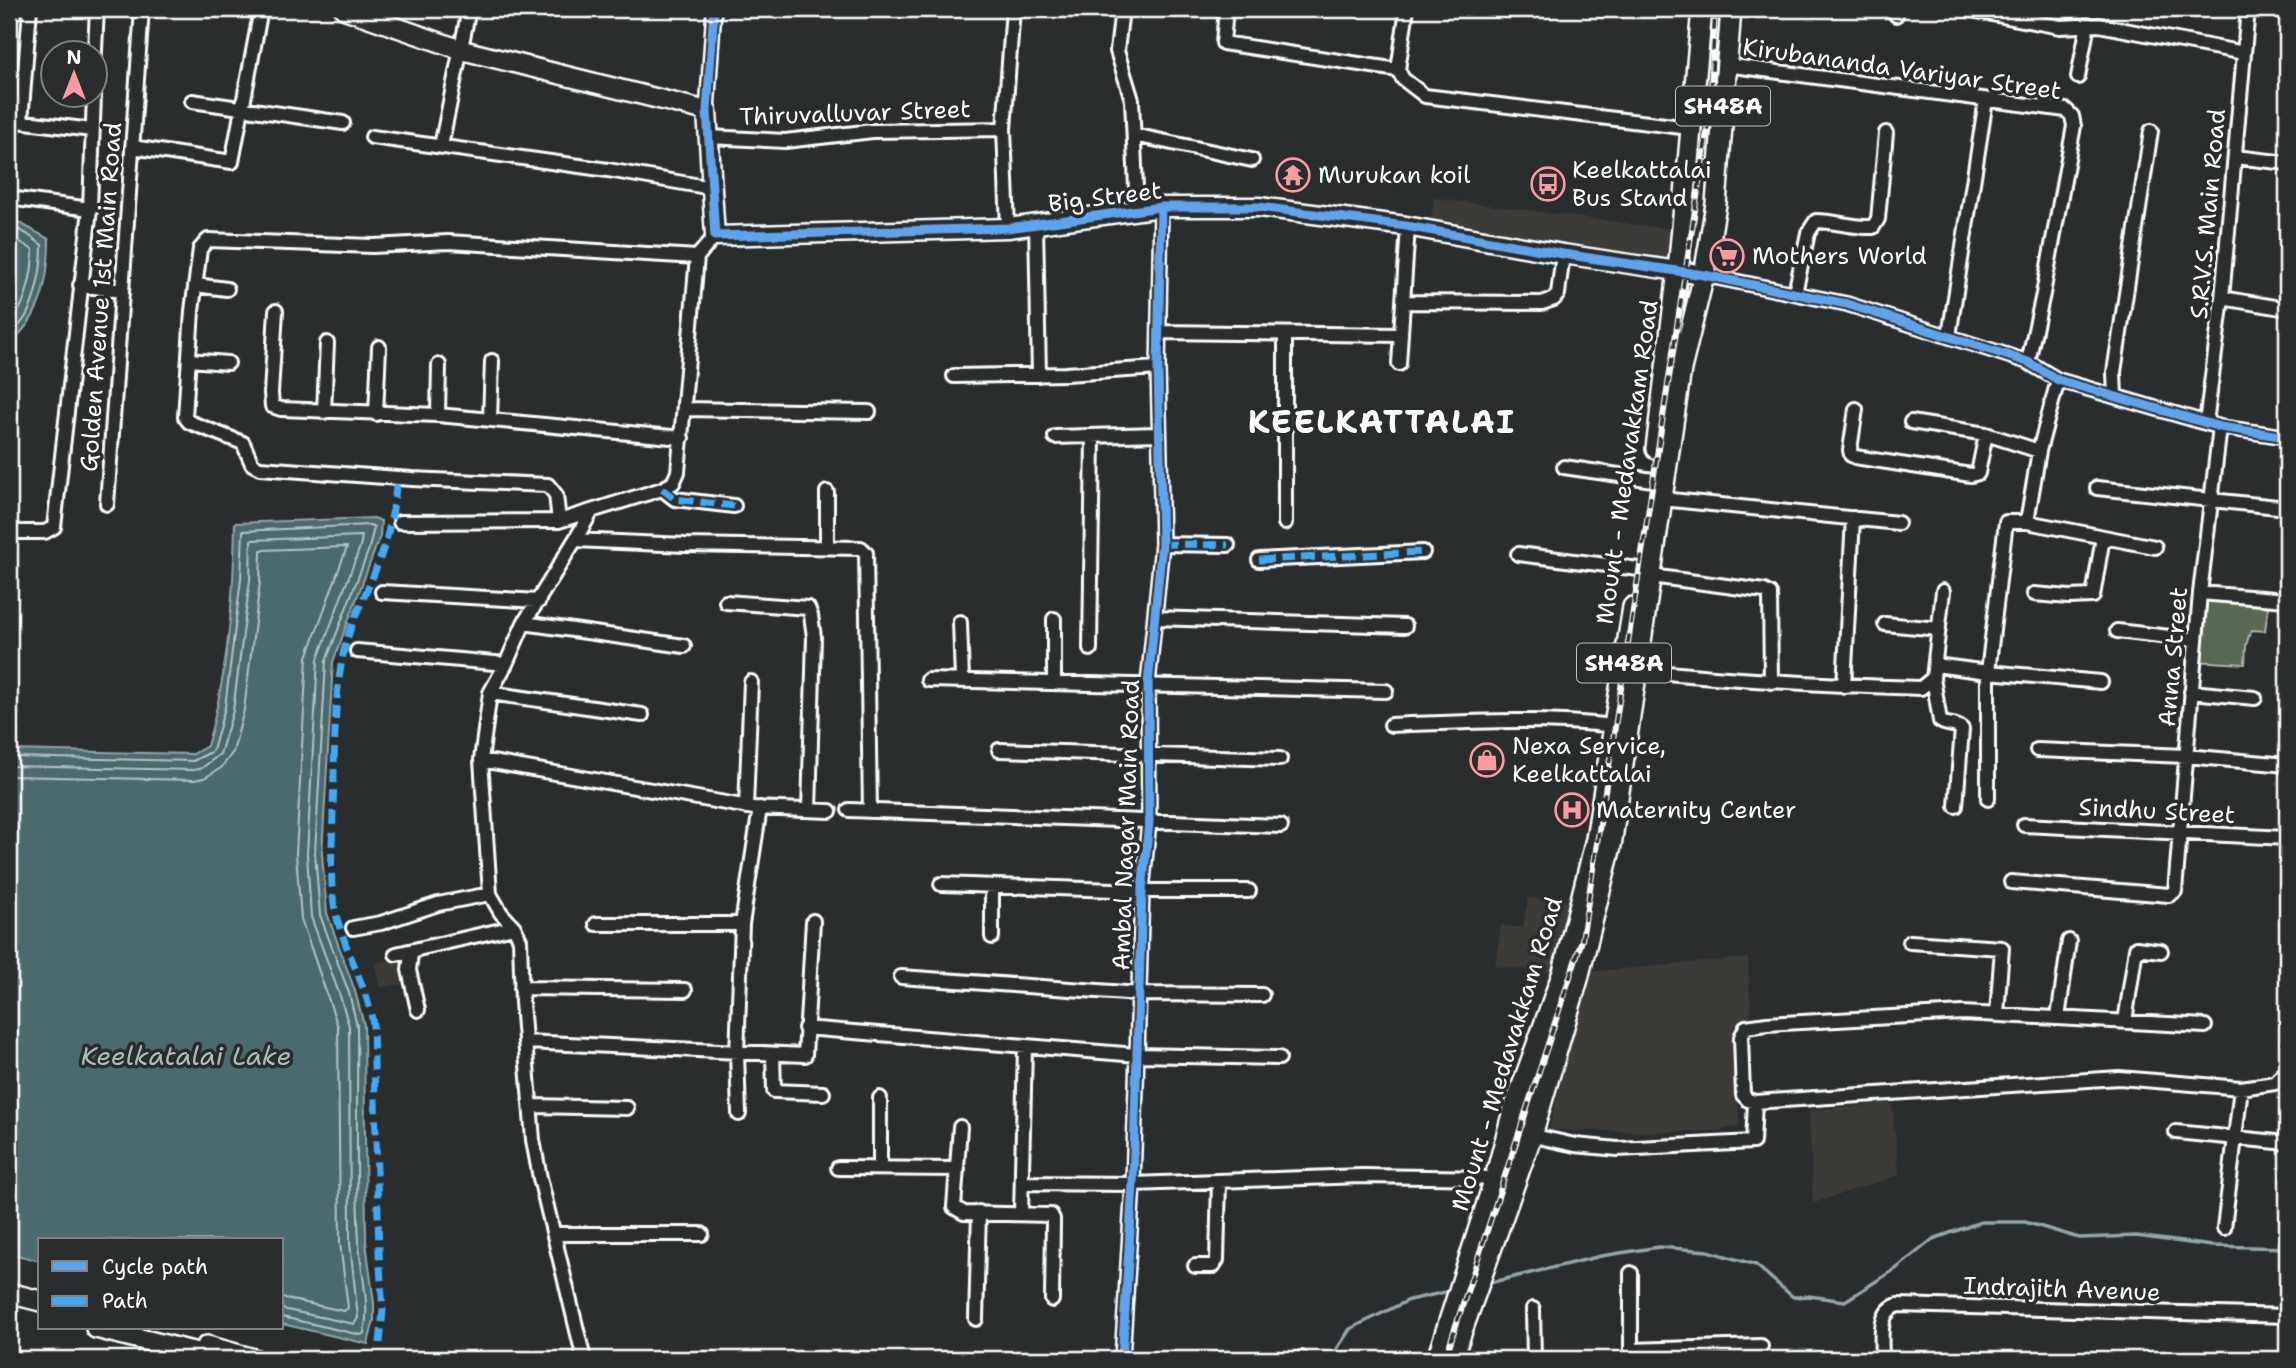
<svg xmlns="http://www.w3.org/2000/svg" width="2296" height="1368" viewBox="0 0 2296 1368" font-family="'Shantell Sans',sans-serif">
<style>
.built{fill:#3d3a39}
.green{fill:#586852;stroke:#acb4a8;stroke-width:2}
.water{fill:#4b6a6d;stroke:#93a6a7;stroke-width:2}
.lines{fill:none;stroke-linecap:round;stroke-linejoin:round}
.shore{stroke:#b7c3c5;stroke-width:2}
.stream{stroke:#93a6a7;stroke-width:3.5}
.street-casing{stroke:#fff;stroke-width:18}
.secondary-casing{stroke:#fff;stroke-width:23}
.primary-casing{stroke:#fff;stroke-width:24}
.street{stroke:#2a2d2e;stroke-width:12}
.secondary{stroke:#2a2d2e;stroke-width:18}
.primary{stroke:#2a2d2e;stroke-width:19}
.rail-casing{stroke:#fff;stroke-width:6}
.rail{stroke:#2a2d2e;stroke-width:3.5;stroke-dasharray:10;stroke-linecap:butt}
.quiet{stroke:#3fa9f5;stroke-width:7;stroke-dasharray:14 7;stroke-linecap:butt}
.cycleway-casing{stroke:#2a2d2e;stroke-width:13}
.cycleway{stroke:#60a3ed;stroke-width:9}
.labels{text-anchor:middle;stroke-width:7;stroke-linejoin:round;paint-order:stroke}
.shield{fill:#2a2d2e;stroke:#bfc0c0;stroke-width:2}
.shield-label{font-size:23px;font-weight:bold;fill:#fff}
.street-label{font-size:24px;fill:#fff;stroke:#2a2d2e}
.poi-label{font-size:24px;fill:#fff;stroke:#2a2d2e;text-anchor:start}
.water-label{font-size:26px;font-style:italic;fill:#aebcbd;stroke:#2a2d2e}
.district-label{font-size:32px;font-weight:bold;letter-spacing:2px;fill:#fff;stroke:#2a2d2e}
</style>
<rect width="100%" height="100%" fill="#2a2d2e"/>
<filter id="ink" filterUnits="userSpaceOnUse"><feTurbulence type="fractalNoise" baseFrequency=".0143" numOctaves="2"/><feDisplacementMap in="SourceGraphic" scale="14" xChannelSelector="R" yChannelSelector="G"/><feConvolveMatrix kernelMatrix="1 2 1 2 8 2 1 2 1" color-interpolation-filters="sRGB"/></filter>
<g filter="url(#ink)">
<path class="built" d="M1434,198L1676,230L1674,264L1430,227Z
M1528,898L1572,901L1555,973L1495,966L1501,925L1523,928Z
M1748,958L1751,1018L1734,1025L1739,1125L1719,1131L1675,1132L1549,1130L1588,972Z
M402,959L406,984L379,987L375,963Z
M1892,1103L1899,1175L1813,1203L1809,1110Z"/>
<path class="green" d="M2202,596L2269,600L2265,631L2251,630L2246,645L2245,664L2194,661Z"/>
<path class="water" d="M9,217L49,239C49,275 43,314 14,339L9,337Z
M374,518L381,521L380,536L333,662L322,854L327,913L355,991L364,1025L366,1242L374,1303V1320L368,1344L282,1324V1240H40V1261L9,1253V750L193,754L207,746C228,676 234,596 235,523Z"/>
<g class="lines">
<path class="shore" d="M9,225L27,234L42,245C42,267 34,325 9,331
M9,235L33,250C33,270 26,310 9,322
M9,757L193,761L211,752L214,747L225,707L241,579L243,531L370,525L374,527L369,549L326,661L315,853L320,915L349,993L357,1026C358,1097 355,1170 359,1242C360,1272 371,1302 364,1333L361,1335L282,1317
M9,766L194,770L202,768L220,754L233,711L250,580L251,540L362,536L360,547L318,659L307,854L311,917L340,996L349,1026L350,1243L358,1318L354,1324L282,1309
M9,776L194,780L204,778L221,768L233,752L244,710L260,582L261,550L347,547L307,657L296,854L301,919L338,1027L340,1243L348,1308L344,1311L282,1298"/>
<path class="stream" d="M1485,1284L1601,1256L1659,1247L1708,1251L1756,1265L1793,1297L1809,1296L1845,1301L1897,1268L1933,1239L1981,1222H2025L2079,1238L2136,1236L2212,1246L2287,1248
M1337,1359V1349L1350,1329L1409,1300L1450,1291"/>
<defs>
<path id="street" d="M1122,9L1117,51L1132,100L1137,210
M1226,9L1223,43L1398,70
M1966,9L2060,27L2099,25L2244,53
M1896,15V9
M1726,65L2066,110L2072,116L2074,126L2043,294L2028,362
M94,70L97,9
M1398,70L1403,79L1425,96L1690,128
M1398,70L1407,9
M2078,77L2088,24
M192,101L343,123
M707,111L714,9
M9,120L92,130
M21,121L30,9
M1134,135L1252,160
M372,137L608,170L712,188
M709,137L785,141L873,131L1004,129
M441,146L469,9
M132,147L232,162L261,9
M2235,157L2287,163
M9,198L90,209
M1036,224L1039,375
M1008,228L1004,129L1013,9
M1704,275L1847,304L2028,362L2058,380L2220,427L2287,437
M80,285L122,291
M195,285L227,289
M1795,293L1808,233L1816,221C1835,221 1854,228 1873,227L1878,219L1886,133
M2222,298L2287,309
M1403,302L1542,303L1554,299L1558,294L1563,254
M276,311L271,393L272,406L281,409L438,415L682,438
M1159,332L1400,335
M1949,336L1986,100
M189,360L228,363
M1399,364L1408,226
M954,376L1066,374L1158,368
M2115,396L2114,372L2151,131
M684,409L869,412
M1856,409L1850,450L1851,455L1855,457L1971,475L1978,473L1986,434L2039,451
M324,412L327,343
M376,414L379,347
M438,415L439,365
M490,420L492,361
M1911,422L1986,434
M2206,423L2222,298L2248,9
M1055,437L1158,434
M1564,467L1653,480
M2097,488L2287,508
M662,489L675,499L734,506
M1662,499L1898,523
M107,504L142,9
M559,521L556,495L548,485L412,479L260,468L252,464L243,443L189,422L185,417L192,311L200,249L208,240L373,246L448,242L697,257
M400,522L559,521L662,489L673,483L678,472L697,257L715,236
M2027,522L2155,547
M1285,523V334
M9,532H45L54,527L90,209L94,94
M575,540L592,511
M1162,544L1228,545
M827,546V492
M1518,554L1639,569
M1259,560L1423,552
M1651,576L1764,591L1770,594L1771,682
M1943,591L1933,678L1940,721C1946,726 1956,723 1962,729L1956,806
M382,592L539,601
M2200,593L2287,600
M2034,594L2069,597L2093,596L2103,537
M726,602L808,608L811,615L814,637L809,810
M1155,618L1405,626
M1054,619V682
M960,622L962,680
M524,623L684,646
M1885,624L1939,629
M2117,631L2196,640
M1090,649L1093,437
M357,651L506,664
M1935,665L1988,672L2101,682
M1637,670C1732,680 1826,685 1921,688L1933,678
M928,680L1386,691
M1844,686L1853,518
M2191,692L2255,698
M490,693L642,715
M1391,725C1465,722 1541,717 1615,726
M999,750L1280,759
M2037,750L2186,756L2287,765
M481,760L754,808L830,811
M1988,799V672L2006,522H2027L2039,451L2058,380
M746,807L751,682
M849,810L1281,826
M2024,825L2287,838
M2011,882L2169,895L2175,891L2200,593L2220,427
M941,884L1142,891H1249
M596,924H742L760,808
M353,928L381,923L438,904L490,894
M992,937V886
M1910,942L2002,948L1997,1014
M418,949L411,954L409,970L418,1010
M396,954L514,927
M901,977L1140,994L1262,995
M521,988L685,990
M2058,1018L2069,941
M2125,1022L2136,948L2161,951
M805,1028L1137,1055L1279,1058
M525,1042L805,1055L813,921
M773,1054L774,1091L823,1093
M1755,1102L1748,1100L1743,1095L1741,1037L1746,1027L1767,1024L1963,1013L2205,1026
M531,1106L627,1108
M739,1114L737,1053L742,924
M960,1127L954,1207L964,1213L1051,1215L1053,1219L1052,1300
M1507,1130L1575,1145L1618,1149L1753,1142L1755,1102L2119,1078L2241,1088L2275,1083L2287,1070
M2176,1132L2287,1143
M838,1168L958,1169
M880,1168V1098
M1022,1183L1133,1184L1361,1176L1495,1178
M1021,1213L1025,1047
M2224,1228L2241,1088
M554,1234H702
M1195,1266H1213L1217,1260L1219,1181
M1533,1309L1534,1359
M976,1319L979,1212
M1631,1350L1761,1346
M1301,1358V1359
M584,1359L540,1178L533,1140L522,1002L520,940L514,927L501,913L490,894L481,760L490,693L506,664L524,623L575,540L685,545L861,548L866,553L870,811
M1122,1359L1133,1184L1142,891L1149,822L1148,684L1162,544L1158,368L1161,207
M1631,1359V1273
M1882,1359C1882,1340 1877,1311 1898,1305L2287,1316"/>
<path id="secondary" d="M344,9L462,50L707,111L715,236L1008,228L1161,207H1259L1406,226L1563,254L1704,275"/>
<path id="primary" d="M1656,449L1678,271L1702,9
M9,1293L40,1301
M96,1328L221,1359
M207,1346L254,1359
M1437,1359L1495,1178L1513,1111L1563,972L1596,839L1633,607
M1452,1359L1532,1135L1578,979L1611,846L1681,369L1704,275L1716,204L1731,9"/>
</defs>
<use href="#street" class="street-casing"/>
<use href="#secondary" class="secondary-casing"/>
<use href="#primary" class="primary-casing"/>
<use href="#street" class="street"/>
<use href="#secondary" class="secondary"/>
<use href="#primary" class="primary"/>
<defs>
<path id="rail" d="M1445,1359L1582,940L1710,113L1715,9"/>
</defs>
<use href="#rail" class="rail-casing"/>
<use href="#rail" class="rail"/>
<path class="quiet" d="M662,489L675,499L734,506
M1162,544L1228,545
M1259,560L1423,552
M380,1343L383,1311L379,1252L373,1025C367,983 341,946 334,904C329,872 333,840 333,808C335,759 333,708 342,660C347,628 366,596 377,566C389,537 394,509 397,478"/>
<defs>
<path id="cycleway" d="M714,9L707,111L715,236L1008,228L1161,207H1259L1406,226L1563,254L1704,275L1847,304L2028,362L2058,380L2220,427L2287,437
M1122,1359L1133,1184L1142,891L1149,822L1148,684L1162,544L1158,368L1161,207"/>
</defs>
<use href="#cycleway" class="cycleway-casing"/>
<use href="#cycleway" class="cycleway"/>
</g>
</g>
<defs>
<symbol id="temple-ring" viewBox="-11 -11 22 22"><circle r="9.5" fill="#2a2d2e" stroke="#ff9aa2" stroke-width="1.5"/><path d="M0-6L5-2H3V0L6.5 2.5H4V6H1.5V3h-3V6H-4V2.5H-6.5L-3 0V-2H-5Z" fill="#ff9aa2"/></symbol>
<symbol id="bus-ring" viewBox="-11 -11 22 22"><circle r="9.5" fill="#2a2d2e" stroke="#ff9aa2" stroke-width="1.5"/><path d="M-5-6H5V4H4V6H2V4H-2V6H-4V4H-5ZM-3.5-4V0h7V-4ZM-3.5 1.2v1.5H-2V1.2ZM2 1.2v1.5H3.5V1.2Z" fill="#ff9aa2"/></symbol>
<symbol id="supermarket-ring" viewBox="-11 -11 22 22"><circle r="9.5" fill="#2a2d2e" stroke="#ff9aa2" stroke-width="1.5"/><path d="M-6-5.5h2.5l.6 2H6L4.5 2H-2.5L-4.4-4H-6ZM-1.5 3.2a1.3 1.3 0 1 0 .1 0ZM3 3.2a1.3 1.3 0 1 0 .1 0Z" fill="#ff9aa2"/></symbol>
<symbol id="shop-ring" viewBox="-11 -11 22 22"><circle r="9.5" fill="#2a2d2e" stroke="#ff9aa2" stroke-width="1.5"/><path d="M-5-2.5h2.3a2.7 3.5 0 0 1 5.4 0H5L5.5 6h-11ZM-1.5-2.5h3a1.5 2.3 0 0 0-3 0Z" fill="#ff9aa2"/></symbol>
<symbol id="hospital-ring" viewBox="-11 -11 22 22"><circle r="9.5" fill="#2a2d2e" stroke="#ff9aa2" stroke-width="1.5"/><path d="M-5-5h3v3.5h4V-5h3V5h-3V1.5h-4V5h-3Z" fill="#ff9aa2"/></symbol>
</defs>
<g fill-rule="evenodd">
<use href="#temple-ring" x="1274" y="156" width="38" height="38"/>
<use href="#bus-ring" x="1529" y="165" width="38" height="38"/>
<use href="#supermarket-ring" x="1708" y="237" width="38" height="38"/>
<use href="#shop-ring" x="1468" y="741" width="38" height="38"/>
<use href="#hospital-ring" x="1553" y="791" width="38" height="38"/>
</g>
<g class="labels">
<g class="shield">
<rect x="1676" y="86.5" width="94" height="39" rx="5"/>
<rect x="1577" y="643.5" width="94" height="39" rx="5"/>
</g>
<g class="shield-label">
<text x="1723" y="114">SH48A</text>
<text x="1624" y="671">SH48A</text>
</g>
<g class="street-label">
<text transform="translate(1902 69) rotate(8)" y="8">Kirubananda Variyar Street</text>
<text transform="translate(855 113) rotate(-2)" y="8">Thiruvalluvar Street</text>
<text transform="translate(1105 197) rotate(-7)" y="8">Big Street</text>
<text transform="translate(2208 214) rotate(-85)" y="8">S.R.V.S. Main Road</text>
<text transform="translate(101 297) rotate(-86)" y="8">Golden Avenue 1st Main Road</text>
<text transform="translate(1627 462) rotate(-82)" y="8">Mount - Medavakkam Road</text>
<text transform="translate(2173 657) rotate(-85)" y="8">Anna Street</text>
<text transform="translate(2157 811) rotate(3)" y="8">Sindhu Street</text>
<text transform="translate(1126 825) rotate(-88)" y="8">Ambal Nagar Main Road</text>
<text transform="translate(1507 1054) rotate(-73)" y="8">Mount - Medavakkam Road</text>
<text transform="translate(2062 1289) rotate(2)" y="8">Indrajith Avenue</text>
</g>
<g class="poi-label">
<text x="1572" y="178">Keelkattalai<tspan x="1572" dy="28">Bus Stand</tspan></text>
<text x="1318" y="183">Murukan koil</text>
<text x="1752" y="264">Mothers World</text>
<text x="1512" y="754">Nexa Service,<tspan x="1512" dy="28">Keelkattalai</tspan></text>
<text x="1596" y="818">Maternity Center</text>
</g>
<g class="water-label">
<text x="186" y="1065">Keelkatalai Lake</text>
</g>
<g class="district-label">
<text x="1382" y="433">KEELKATTALAI</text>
</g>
</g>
<rect width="2296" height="1368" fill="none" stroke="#2a2d2e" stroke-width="35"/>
<rect x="18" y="18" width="2261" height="1333" fill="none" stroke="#fff" stroke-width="2.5" filter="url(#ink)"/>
<rect x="38" y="1238" width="245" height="91" fill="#2a2d2e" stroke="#7f8182" stroke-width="2"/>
<rect x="52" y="1261" width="35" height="10" fill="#60a3ed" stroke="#7f8182" stroke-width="2"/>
<text x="102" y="1274" font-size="21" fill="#ffffff">Cycle path</text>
<rect x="52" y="1296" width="35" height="10" fill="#3fa9f5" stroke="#7f8182" stroke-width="2"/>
<text x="102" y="1308" font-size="21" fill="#ffffff">Path</text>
<g transform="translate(74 74)"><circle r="33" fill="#2a2d2e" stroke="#7f8182" stroke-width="2"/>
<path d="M0-5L12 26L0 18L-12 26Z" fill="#ff9aa2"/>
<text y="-10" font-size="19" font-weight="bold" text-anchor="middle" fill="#ffffff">N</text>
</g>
</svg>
